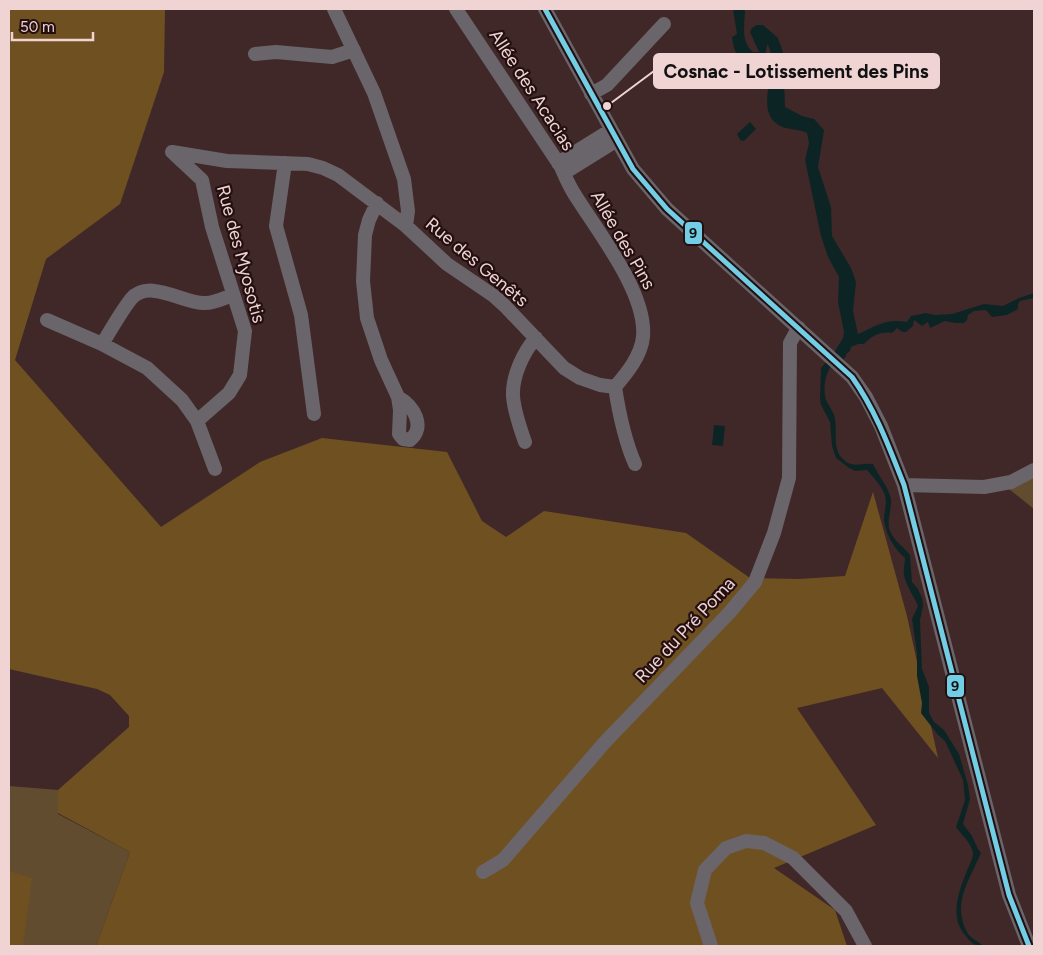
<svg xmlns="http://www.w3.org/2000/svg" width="1043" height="955" viewBox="0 0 1043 955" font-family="Figtree,sans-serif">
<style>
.green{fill:#624c2f}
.forest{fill:#6f5121}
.water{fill:#0d2425}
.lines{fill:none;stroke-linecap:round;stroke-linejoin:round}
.minor{stroke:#69656a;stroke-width:14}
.bus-1-casing{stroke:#230f10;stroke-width:9}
.bus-1{stroke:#71cee5;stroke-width:5}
.labels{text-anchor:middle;stroke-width:4.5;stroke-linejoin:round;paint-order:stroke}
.street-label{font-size:18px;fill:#f0d3d3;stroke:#230f10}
.leader{fill:none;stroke:#f0d3d3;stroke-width:2}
.callout-dot{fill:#f0d3d3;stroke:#230f10;stroke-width:2}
.callout{fill:#f0d3d3;stroke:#f0d3d3;stroke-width:2}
.callout-label{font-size:19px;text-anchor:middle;font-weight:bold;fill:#111}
.line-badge{stroke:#230f10;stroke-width:2}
.pale-badge-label{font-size:14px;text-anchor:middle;font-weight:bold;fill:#111}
</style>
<rect width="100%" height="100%" fill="#402829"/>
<path class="green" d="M1034,474V509L1009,489Z
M9,786L58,790V814L130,852L96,946H9Z"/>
<path class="forest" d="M9,9H165L164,72L120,204L46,259L15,360L161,527L260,462L322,438L447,452L482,521L506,537L544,511L686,533L750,578L799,579L845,576L873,492L907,616L938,758L882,688L797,708L876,825L774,868L835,910L847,946H96L130,852L58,813V790L129,727V716L110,695L97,689L9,669Z
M9,871L32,878L23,946H9Z"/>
<path class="water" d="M733,9H745C745,23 740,41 753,52H759L750,32L752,28L757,25H763L778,38L783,52L785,107L802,116L814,119L824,130L818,167L831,207L832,236L851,268L856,282L853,311L858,334C876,326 886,318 907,322L911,316L926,313L935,315L952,314L984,304L1003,306L1019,298L1034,293V298L1020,301L1018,304V309L1007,315L992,317L986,310L974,311L968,315L967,320L964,323H955L945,321L930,328L928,322L922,326L914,320L913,326L906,332H902L897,328L892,333C880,331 872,336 864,344H858L851,347L850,351L846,354V356L842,361L832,356L843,338L844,332L838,302L839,277L828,257L821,236L805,160L809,143L807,133C798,128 786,131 777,124C754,108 780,67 768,45H767L765,57L762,60L745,63C736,57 733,47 732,37L737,34Z
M750,122L756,129L744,141L740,140L737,134Z
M827,361L832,365C825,373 822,392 827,402C830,408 834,412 835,419C837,431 833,447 841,457C852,470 861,462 873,464C878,475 889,488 891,499C892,510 886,520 890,531C894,541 904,547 910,555L912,582L918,589L922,598L923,606L920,620L922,669L929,687V713L934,722L944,730L959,754L968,785L970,799L963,824L972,836L978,849L981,853C969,881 951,904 968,934C971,938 979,942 983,946C973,946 970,941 965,935C948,915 960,889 968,868C970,864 973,858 973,853C972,844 961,834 956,827L965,800L963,780L945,741L938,735L921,713L922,703L917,676V653L912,619L918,606C914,596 906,586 904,575C903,570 905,563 905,558C895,550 885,533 884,520C884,511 888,502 884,493C881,485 873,477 867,470L855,471L849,468L836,458L832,446L830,422L821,405L820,399L821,368Z
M714,425L725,426L723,446L712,445Z"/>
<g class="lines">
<path class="minor" d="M334,9L374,93L404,179L408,211L406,226L447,264L494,296L505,306L564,368L580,378L600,385L615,387
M456,9L561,167C565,176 569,186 575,195C598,232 647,293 643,337C641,356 627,373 615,387
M545,9L633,169L667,209L852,377L866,397L881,426L904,485L1009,895L1029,946
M255,54L276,52L332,57L354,50
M591,94L607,85L664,24
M172,152L202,180L212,227L245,331L240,375L229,393L197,421
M172,152L227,161L308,164L323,168L338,175L406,226
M285,163L276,226L301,315L314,414
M558,163L611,130
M564,173L617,140
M377,203L369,220L365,235L363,281L367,318L381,360L398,397L400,410L399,434L403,439L410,440C426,427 414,406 398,397
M47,320L102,344L147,368L182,400L197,421L215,469
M102,344C111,330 120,313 131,299C149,278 182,303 204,303C213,304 224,298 233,295
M615,387C619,413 624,439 635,464
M525,442C520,428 514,411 513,396C512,377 523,352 536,338
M904,485L984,487L1011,482L1034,470
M483,872L503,860L605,742L730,612L755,582L774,533L789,478L790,343L796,332L799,328
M711,946L697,903L705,870L726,848L746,841L764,843L793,858L846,911L865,946"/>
<defs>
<path id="bus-1" d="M545,9L633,169L667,209L852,377C876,411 889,447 904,485L1009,895L1029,946"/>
</defs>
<use href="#bus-1" class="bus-1-casing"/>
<use href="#bus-1" class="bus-1"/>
</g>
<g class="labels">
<g class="street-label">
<text transform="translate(532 90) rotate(57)" y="6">Allée des Acacias</text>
<text transform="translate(623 240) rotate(60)" y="6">Allée des Pins</text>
<text transform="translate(241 254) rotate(75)" y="6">Rue des Myosotis</text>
<text transform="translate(477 262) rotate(40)" y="6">Rue des Genêts</text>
<text transform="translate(685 630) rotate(-47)" y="6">Rue du Pré Poma</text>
</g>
</g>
<path class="leader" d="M607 106L654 71"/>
<circle class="callout-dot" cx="607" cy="106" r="5"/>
<rect class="callout" x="654" y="54" width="285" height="34" rx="5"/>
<g class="callout-label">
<text x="796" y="78">Cosnac - Lotissement des Pins</text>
</g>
<g class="line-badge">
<rect x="684" y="221" width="19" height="24" rx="5" fill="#71cee5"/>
<rect x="946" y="674" width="19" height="24" rx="5" fill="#71cee5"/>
</g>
<g class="pale-badge-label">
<text x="693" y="238">9</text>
<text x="955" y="691">9</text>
</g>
<rect width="1043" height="955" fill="none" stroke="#f0d3d3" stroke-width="20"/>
<path d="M12 32v8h81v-8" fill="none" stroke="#f0d3d3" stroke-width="2.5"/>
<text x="20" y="32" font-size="15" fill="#f0d3d3" stroke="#230f10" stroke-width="4" paint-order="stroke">50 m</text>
</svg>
